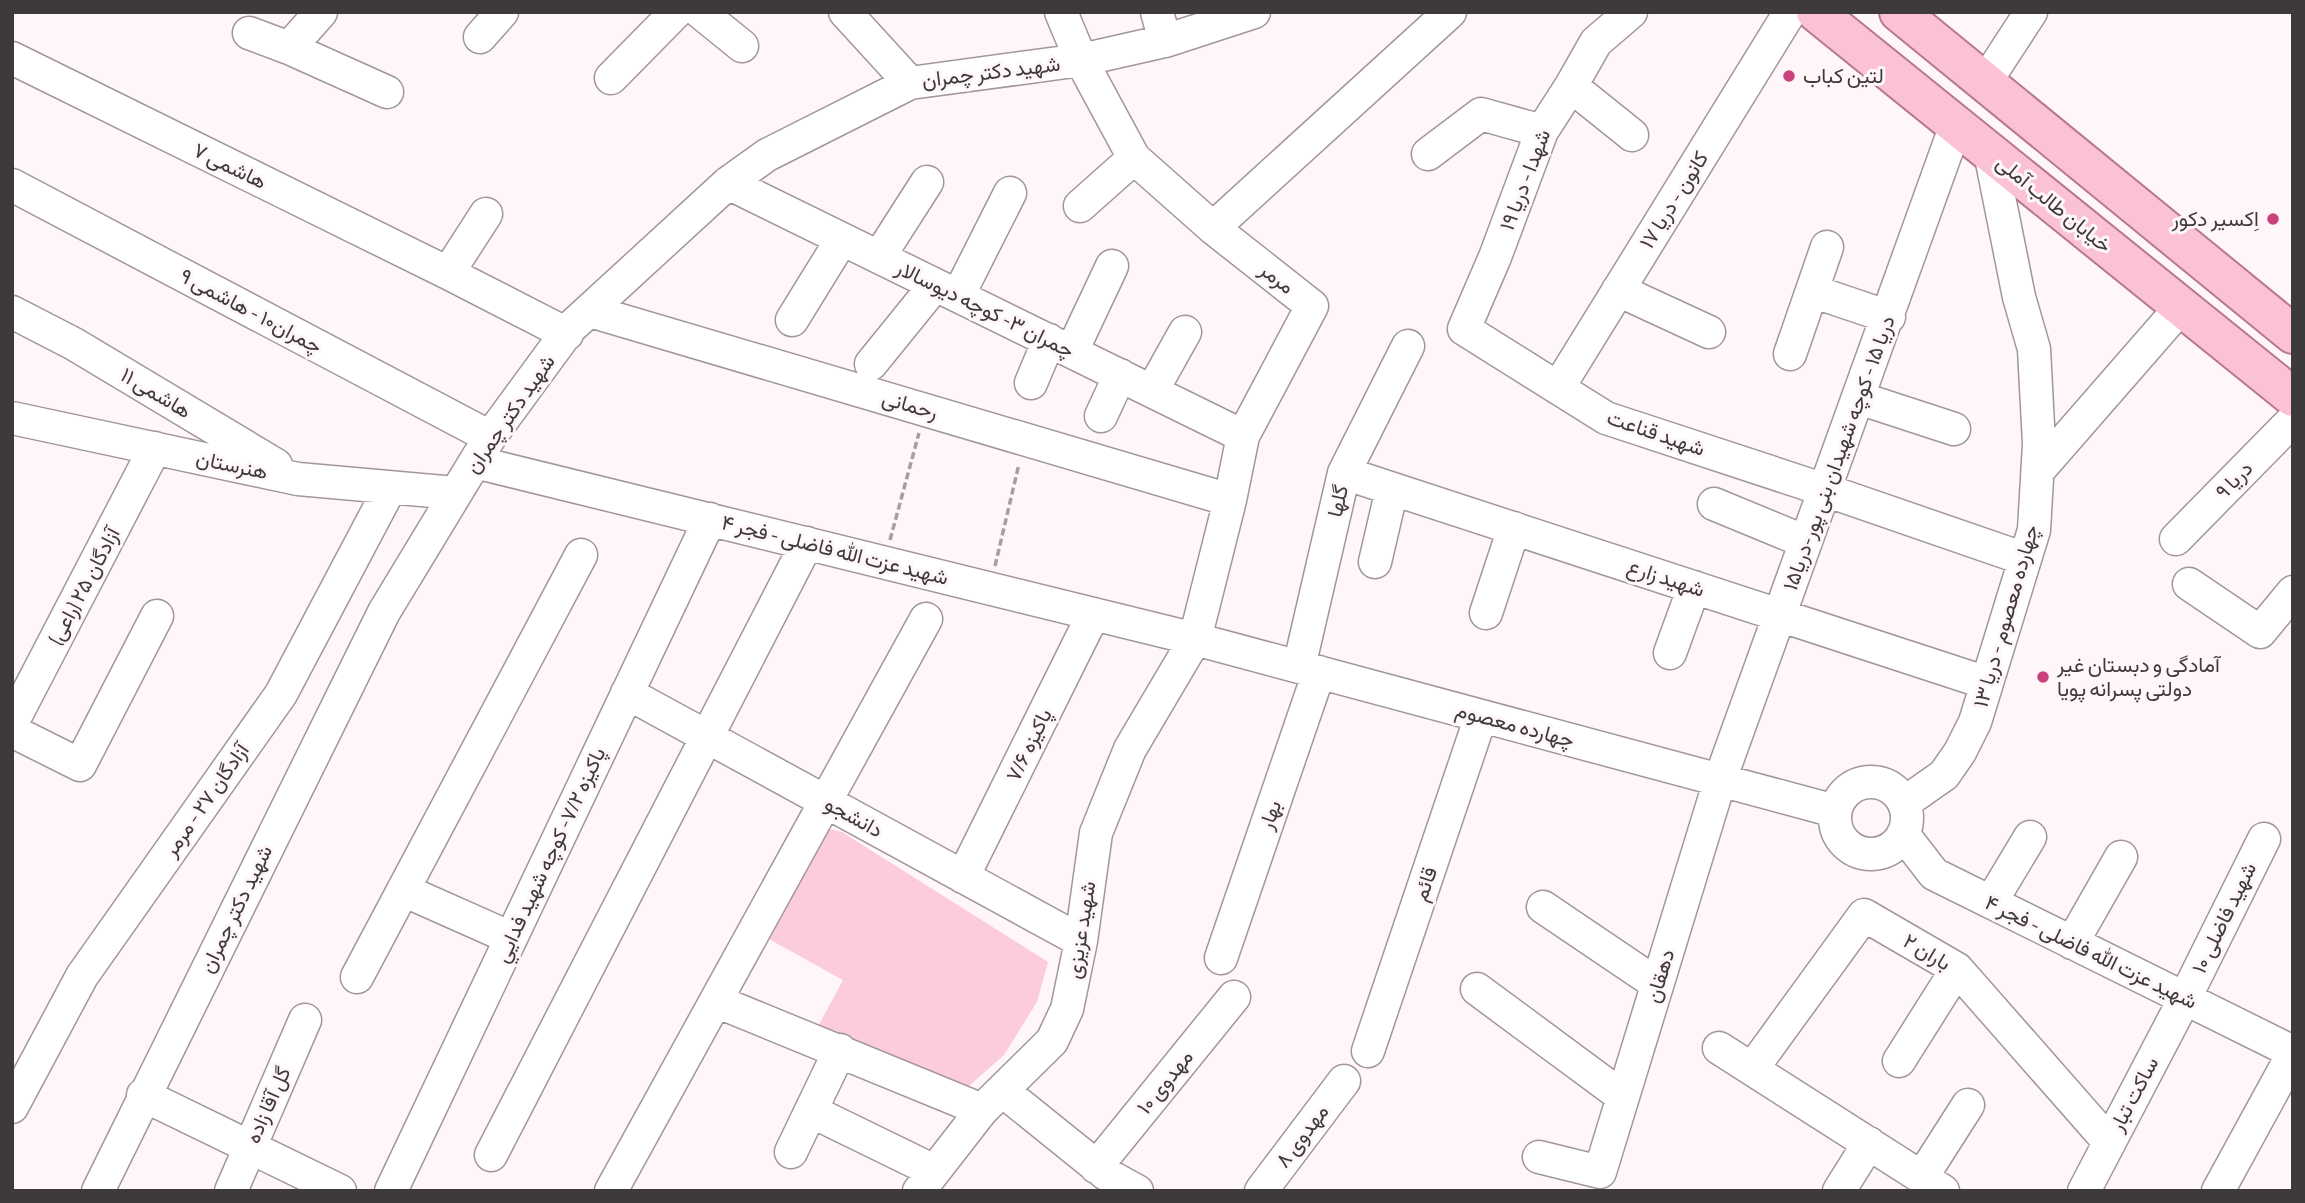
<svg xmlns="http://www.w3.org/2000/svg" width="2305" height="1203" viewBox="0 0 2305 1203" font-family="'Sofia Sans Condensed',Vazirmatn,sans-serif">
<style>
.green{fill:#fdccdb}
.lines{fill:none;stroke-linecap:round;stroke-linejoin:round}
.minor-casing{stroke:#a29699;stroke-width:35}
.major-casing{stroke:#b7788f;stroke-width:42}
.path{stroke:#a69fa1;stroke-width:3.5;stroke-dasharray:7 3.5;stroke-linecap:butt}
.minor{stroke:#fff;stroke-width:32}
.major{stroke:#fbc2d7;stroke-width:38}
.poi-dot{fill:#c9417d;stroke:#fef6f8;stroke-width:2.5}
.labels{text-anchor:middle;stroke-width:6;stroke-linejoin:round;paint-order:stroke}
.street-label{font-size:21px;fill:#3e393b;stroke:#fef6f8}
.poi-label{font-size:21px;fill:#3e393b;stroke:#fef6f8;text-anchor:start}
</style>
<rect width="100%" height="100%" fill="#fef6f8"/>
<path class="green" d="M822,827L842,832L1048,962L1037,1002L1004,1055L960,1094L815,1032L843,980L758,933Z"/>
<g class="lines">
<defs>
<path id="minor" d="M700,12L742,46
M845,12L910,83
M1061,12L1081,60L1134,158L1213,228
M1157,12L1165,41
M1631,12L1596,42L1571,86L1542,131L1495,257L1464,329L1606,418L1825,490L2025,559
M249,33L289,48L387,92
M480,37L502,12
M289,48L321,12
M12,58L448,273L567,334
M611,78L676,12
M1986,81L2031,12
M1571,86L1632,135
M1428,154L1481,114L1542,131
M728,183L1243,436
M12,185L490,437
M1080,206L1134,158
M879,257L927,182
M448,273L486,214
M1618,290L1709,332
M1812,291L1889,317
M958,296L1010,193
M590,311L1230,500
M12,312L74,344L276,465
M792,320L842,239
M1072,351L1112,266
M1790,354L1827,247
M871,364L935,285
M1031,383L1049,340
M1558,388L1790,12
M1152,391L1185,332
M1859,398L1954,429
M1101,416L1120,375
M12,418L298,479L455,493
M475,462L1195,639L1835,811
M2038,471L2181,307
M1344,473L1987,683
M1714,504L1806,542
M2176,539L2293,420
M1375,562L1392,489
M2189,584L2260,632L2293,592
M1486,613L1514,528
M1670,653L1694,587
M1299,667L1344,473L1408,346
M627,693L1081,941
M12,723L155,448
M12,731L80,765L157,616
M1835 818a36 36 0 1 1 72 0a36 36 0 1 1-72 0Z
M1904,803L1944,775L1960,752L1975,722L2034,530L2039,444L2034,349L2019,297L1990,152
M1903,834L1934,874L2293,1052
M963,877L1087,627L1096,615
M403,890L511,938
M1991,902L2030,837
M1543,907L1657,984
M2072,943L2121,857
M1221,958L1319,672
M357,977L581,555
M1477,989L1623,1097
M716,1001L982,1110
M1719,1048L1943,1191
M1368,1051L1481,716
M1899,1061L1957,969
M1752,1069L1864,915L1957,969L2109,1142
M1003,1091L1106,1174L1137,1191
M143,1095L340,1191
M12,1107L82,976L281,694L390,488
M811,1111L934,1171
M791,1152L840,1050
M491,1155L807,543
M1539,1157L1600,1172L1720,780L1956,125
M1096,1167L1234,997
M1922,1177L1968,1105
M98,1191L384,612L490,437L570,328L728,183L767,155L910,83L1081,60L1165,41L1254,12
M231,1191L305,1020
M391,1191L710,519
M611,1191L926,619
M919,1191L982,1110L1052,1041L1067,1009L1081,941L1096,833L1130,749L1195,639L1230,500L1243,436L1312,306L1213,228L1450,12
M1261,1191L1344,1081
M1839,1191L1869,1143
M2084,1191L2185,998L2264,839
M2218,1191L2293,1054"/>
<path id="major" d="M1816,12L2293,397
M1899,12L2293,334"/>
</defs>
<use href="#minor" class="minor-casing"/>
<use href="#major" class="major-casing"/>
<path class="path" d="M890,540L919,433
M995,566L1019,464"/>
<use href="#minor" class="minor"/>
<use href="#major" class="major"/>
</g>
<g class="poi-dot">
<circle cx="1789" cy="76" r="7"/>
<circle cx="2273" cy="219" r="7"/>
<circle cx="2043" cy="677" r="7"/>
</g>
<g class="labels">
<g class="street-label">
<text transform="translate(991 72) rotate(-7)" y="7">شهید دکتر چمران</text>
<text transform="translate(230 166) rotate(26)" y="7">هاشمی ۷</text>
<text transform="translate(1525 180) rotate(-69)" y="7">شهدا - دریا ۱۹</text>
<text transform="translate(1674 200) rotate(-58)" y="7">کانون - دریا ۱۷</text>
<text transform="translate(2054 204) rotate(39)" y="7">خیابان طالب آملی</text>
<text transform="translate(1277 278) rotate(38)" y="7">مرمر</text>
<text transform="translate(985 309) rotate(26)" y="7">چمران ۳- كوچه ديوسالار</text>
<text transform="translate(251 311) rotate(28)" y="7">چمران۱۰ - هاشمی ۹</text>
<text transform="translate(156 393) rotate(31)" y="7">هاشمی ۱۱</text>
<text transform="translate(910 405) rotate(16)" y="7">رحمانی</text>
<text transform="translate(510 414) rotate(-55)" y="7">شهید دکتر چمران</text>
<text transform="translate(1656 433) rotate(19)" y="7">شهید قناعت</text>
<text transform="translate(1839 453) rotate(-70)" y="7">دریا ۱۵ - كوچه شهيدان بنی پور-دريا۱۵</text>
<text transform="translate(232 465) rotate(12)" y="7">هنرستان</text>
<text transform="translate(2234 480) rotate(-46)" y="7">دریا ۹</text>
<text transform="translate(1338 501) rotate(-77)" y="7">گلها</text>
<text transform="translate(835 550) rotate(14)" y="7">شهید عزت الله فاضلی - فجر ۴</text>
<text transform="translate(1666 578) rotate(18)" y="7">شهید زارع</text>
<text transform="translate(84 586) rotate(-62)" y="7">آزادگان ۲۵ (راعی)</text>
<text transform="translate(2006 616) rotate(-74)" y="7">چهارده معصوم - دریا ۱۳</text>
<text transform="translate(1515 725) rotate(15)" y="7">چهارده معصوم</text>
<text transform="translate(1029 745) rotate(-64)" y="7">پاکیزه ۷/۶</text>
<text transform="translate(206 800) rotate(-55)" y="7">آزادگان ۲۷ - مرمر</text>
<text transform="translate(1270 815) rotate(-71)" y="7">بهار</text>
<text transform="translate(854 817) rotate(29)" y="7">دانشجو</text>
<text transform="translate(550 855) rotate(-65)" y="7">پاکیزه ۷/۲- كوچه شهيد فدايي</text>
<text transform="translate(1425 884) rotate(-71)" y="7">قائم</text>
<text transform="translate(236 909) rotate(-64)" y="7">شهید دکتر چمران</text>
<text transform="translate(2224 918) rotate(-64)" y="7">شهید فاضلی ۱۰</text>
<text transform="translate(1081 930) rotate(-81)" y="7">شهید عزیزی</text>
<text transform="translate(1927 952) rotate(31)" y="7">باران ۲</text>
<text transform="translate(2091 952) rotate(26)" y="7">شهید عزت الله فاضلی - فجر ۴</text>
<text transform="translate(1660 976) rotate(-73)" y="7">دهقان</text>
<text transform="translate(1165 1082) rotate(-51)" y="7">مهدوی ۱۰</text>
<text transform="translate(2134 1094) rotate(-62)" y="7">ساکت تبار</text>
<text transform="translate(268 1105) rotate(-66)" y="7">گل آقا زاده</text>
<text transform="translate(1302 1136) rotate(-53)" y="7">مهدوی ۸</text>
</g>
<g class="poi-label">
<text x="1803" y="83">لتین کباب</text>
<text x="2259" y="226" text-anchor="end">اِکسیر دکور</text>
<text x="2057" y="672">آمادگی و دبستان غیر<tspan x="2057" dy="24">دولتی پسرانه پویا</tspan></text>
</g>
</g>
<rect width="2305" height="1203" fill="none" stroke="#3e393b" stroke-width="28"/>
</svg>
